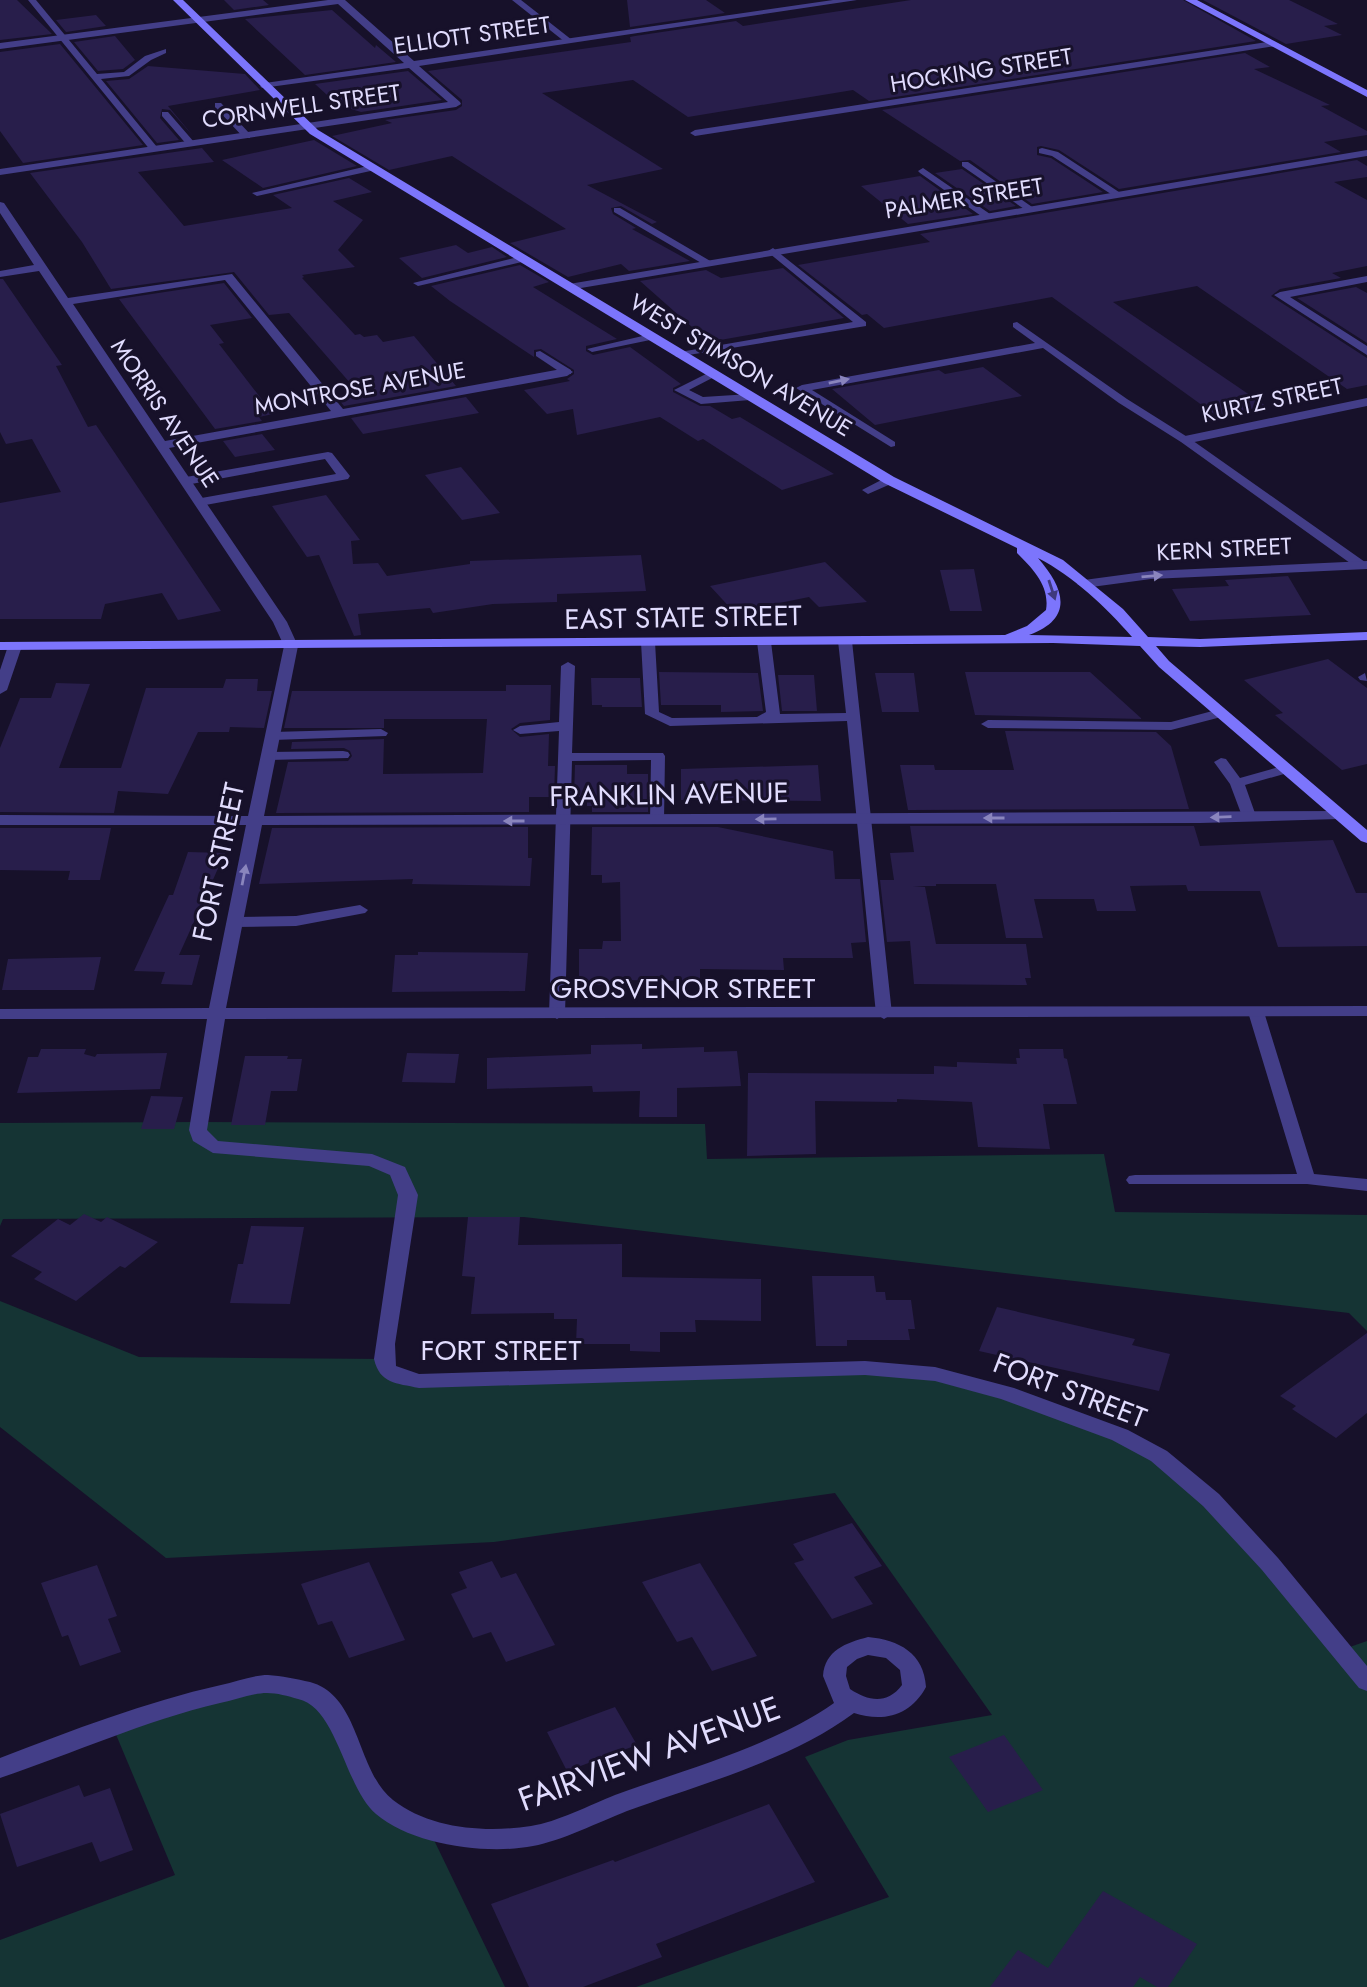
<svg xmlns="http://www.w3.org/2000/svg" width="1367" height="1987" viewBox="0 0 1367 1987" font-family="Jost,sans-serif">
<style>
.green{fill:#153434}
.building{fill:#281e4b}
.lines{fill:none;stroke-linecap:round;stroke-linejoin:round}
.lane{fill:#433e88;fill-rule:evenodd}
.street{fill:#433e88;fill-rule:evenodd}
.secondary{fill:#7c75fc;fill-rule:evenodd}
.oneway{fill:#8a85bd}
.oneway2{fill:#3f397e}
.labels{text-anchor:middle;stroke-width:6;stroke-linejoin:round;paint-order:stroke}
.far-street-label{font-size:23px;fill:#e1dcfe;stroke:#17112a}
.street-label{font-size:28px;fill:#e1dcfe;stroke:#17112a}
.near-street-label{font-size:33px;fill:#e1dcfe;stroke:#17112a}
</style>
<rect width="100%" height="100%" fill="#17112a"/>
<path class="green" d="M198,1122L705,1124L707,1159L1104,1154L1115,1212L1367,1215V1331L1349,1313L524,1217L3,1219L0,1226V1123Z
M0,1301L139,1357L384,1359L397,1376L771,1371L935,1374L1159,1456L1344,1649L1367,1641V1987H636L889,1897L805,1757L848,1740L992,1715L835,1493L494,1542L166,1558L0,1427Z
M281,1686L306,1690L386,1812L433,1838L505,1987H0V1940L175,1875L112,1725Z"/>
<path class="building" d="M0,0H17L52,34L0,40Z
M224,0H263L269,5L234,10Z
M627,0H706L725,13L630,27Z
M911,0H1183L1256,41L869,101L853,90L688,117L633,80L542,93L663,169L587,185L657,222L652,224L621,206L611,208L613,214L636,228L632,229L690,261L629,271L621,264L568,277L510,243L566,229L452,156L389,170L332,136L392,123L385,120L456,110L462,106V100L428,71L631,42L630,37L635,36L736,21L743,26Z
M1203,0H1289L1338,24L1324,26L1342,35L1286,44Z
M332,10L375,48L376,45L396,62L305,75L245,19Z
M96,15L106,26L66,32L56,20Z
M115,36L135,60L123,69L98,71L74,42Z
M60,44L143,145L23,163L0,131V52Z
M1245,53L1270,67L1254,69L1330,105L1321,106L1367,131V135L1324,142L1341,152L1119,189L1059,150L1041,146L1037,147V155L1051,158L1103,192L1032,204L970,160L960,161L882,110Z
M148,66L245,74L260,90L168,106L194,137L170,110L162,109L160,118L179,140L157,143L106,81L129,79Z
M408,71L442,100L361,112L338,105L315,84Z
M314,140L357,166L263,188L222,160Z
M202,148L214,162L138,172L184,226L292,208L273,195L349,178L372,192L333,201L363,220L338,250L355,267L302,275L304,277L302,278L355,335L360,334L364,337L377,335L383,342L414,336L456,386L344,406L338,399L352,397L342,386L351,384L289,313L269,315L234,272L111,289L82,242L30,173Z
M1357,160L1367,166V177L1334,182L1367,200V266L1332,273L1341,278L1280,289L1271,296L1367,358V385L1347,389L1197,286L1113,302L1266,406L1217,416L1052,297L884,328L867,314L862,315L798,265L930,242L920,234Z
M962,169L1016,206L990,211L935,173Z
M920,176L973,214L908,224L861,186Z
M456,245L468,253L492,247L507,257L422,278L399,258Z
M520,265L549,282L533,287L617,339L586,346V351L593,355L630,347L681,384L673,388V392L700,406H710L732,419L740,417L834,474L782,490L703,439L698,441L660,417L577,435L573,409L547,414L524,390L570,381L567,379L574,374V370L541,349L534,350V357L450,301L431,286Z
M783,268L844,318L709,342L640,281L706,270L721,278Z
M0,279H3L62,365L56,366L88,427L96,425L221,611L178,620L162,593L105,604L101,619H0V503L61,492L32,439L6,444L0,432Z
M224,283L252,318L210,325L224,343L219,344L273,414L259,417L262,421L215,429L119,299Z
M1356,287L1367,293V343L1297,298Z
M983,367L1022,396L875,425L832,389L939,370L945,374Z
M466,397L479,413L363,434L351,418Z
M262,434L275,450L235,457L223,441Z
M461,467L500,513L462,520L425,475Z
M326,495L360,540L351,541L353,564L378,563L387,576L470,564V561L641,555L646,591L557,594V602L493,604L433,613L430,608L358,614L361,635L354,636L319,555L307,557L272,506Z
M825,562L867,602L819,607L809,597L734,612L710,586Z
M974,569L982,611H950L940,570Z
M1288,576L1311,615L1190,621L1172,589L1229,586L1225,580Z
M1328,659L1367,688V764L1342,770L1275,715L1283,713L1244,680Z
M659,672L758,673L763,711L721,712V705H661Z
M965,672H1090L1142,719L975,715Z
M875,673H914L919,712H882Z
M778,675H814L817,711H782Z
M591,678H640L642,707H602V705H592Z
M226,679H258L257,691H272L264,728L230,727L229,732H198L168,794L118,791L114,813L0,812V748L20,698H51L56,683L90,684L59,768H121L146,688H223Z
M506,685H551L550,720L520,723L511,729L520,737L549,734L548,766H555L554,797H529V812L276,813L288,762L348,761L352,756L350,751L344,748L291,749L292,742L384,739L383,774L483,773L487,719H384V728H284L292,691H506Z
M1005,731L1156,732L1171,746L1189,809L908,810L900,765H934L935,770H1014Z
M575,765H627V774H648V812H592V806H587V797H574Z
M818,765L821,801L681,800V769Z
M910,826H1194L1200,846L1333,840L1356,893H1367V946L1278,947L1260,891H1188L1186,885L1130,886L1136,911H1097L1094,899H1034L1043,938H1006L996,884H936V886H913L925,887L936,944H1026L1031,978H1025L1027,985L914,984L910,941L887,942L880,880H894L890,853L914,852Z
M528,827V858H532L530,886L412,884L413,879L259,884L272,828Z
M592,827H718L833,851L835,879H860L866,942L851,943L853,958H783L784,970L700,969V981L621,980V985H586V980H579V949H602L603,941H621L620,882L602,883V875H591Z
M0,828H111L100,880H68L70,871L0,870Z
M188,852L225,853L179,955H200L192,985L161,984L165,972L134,971L169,895H173Z
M418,952L528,953L525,991L392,992L395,955H418Z
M101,957L94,990H2L8,959Z
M642,1044V1049L704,1047V1052L737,1051L741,1086L677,1088V1117H639L640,1091L593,1092L592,1086L487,1089V1058L591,1054V1045Z
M41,1049H86L84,1054L95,1057L97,1054L167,1053L160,1089L17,1093L28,1057H38Z
M1019,1049H1063L1064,1058L1067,1059L1077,1104H1043L1050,1149L978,1147L972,1102L897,1099V1102L815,1101L816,1154L747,1156L748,1073L934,1074V1066L957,1067V1062L1017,1064L1016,1058H1020Z
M407,1053L459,1054L455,1083L402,1082Z
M245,1056H288L287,1059H302L297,1091H271L265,1125H231Z
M151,1096L183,1097L174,1129H141Z
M84,1214L101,1222L107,1217L158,1242L125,1268L120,1266L76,1301L34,1279L42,1272L11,1256L58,1219L70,1225Z
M468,1217H520L518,1245L622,1244V1277L761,1279V1321L695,1320L696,1332H660V1352L630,1351V1344H576L577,1319H554V1313L471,1314L475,1277L462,1276Z
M251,1226L304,1227L290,1304L230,1303L238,1264H243Z
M812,1276H874L876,1292H885L886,1300H911L915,1329H908L910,1340H847V1346H816Z
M997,1307L1135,1339L1132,1345L1170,1354L1159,1391L979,1351Z
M1367,1333V1413L1336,1438L1292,1409L1296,1406L1280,1396Z
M852,1523L882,1566L854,1577L873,1604L832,1619L794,1563L804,1560L793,1544Z
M492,1561L501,1578L516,1573L555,1645L506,1662L491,1632L473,1638L451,1594L467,1588L459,1572Z
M369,1562L405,1640L349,1658L332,1621L318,1625L301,1584Z
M700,1563L757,1656L712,1671L692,1637L677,1642L642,1582Z
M97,1565L117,1616L108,1619L121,1652L80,1666L68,1635L62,1637L41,1583Z
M615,1707L637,1745L567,1771L547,1732Z
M1004,1735L1043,1790L988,1812L949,1757Z
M79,1785L84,1797L110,1788L133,1850L100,1862L92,1842L17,1867L0,1814Z
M769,1804L815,1882L656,1944L662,1957L583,1987H529L491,1904L613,1860L615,1862Z
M1103,1891L1197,1944L1168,1987H1157L1140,1977L1133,1987H990L1018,1950L1048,1968Z"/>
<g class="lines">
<path class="lane" d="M28,0H36L97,74L124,72L145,56L166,49V53L151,60L129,76L101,79L157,147V151H151Z
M512,0H521L572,40L565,42Z
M215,103H221L250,134V138H244L215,107Z
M162,112H168L194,142V146H188L162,116Z
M1042,148L1058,152L1122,194L1114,196L1052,156L1039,153V149Z
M962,162H968L1035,209L1027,211L962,166Z
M372,165L375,166V170L257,196L252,193Z
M923,168L990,214V218H984L920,173L918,171Z
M614,208H620L712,262L703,264L614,212Z
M773,248L866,322V326L676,357L675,355L680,352L853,322L769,253L768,251Z
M522,256L526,257V261L418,286L413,283Z
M1017,322L1127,399L1189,438L1365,562V568H1357L1181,442L1119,403L1043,348L812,390L895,442V446L891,447L796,388L802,385L1035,343L1013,327V323Z
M651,334L655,335V339L592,352L587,349Z
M540,351L571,370V374H563L536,356V352Z
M712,371L716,372V376L689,390L703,397L750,394L756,397L750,400L701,404L674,390Z
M328,452L332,453L350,476L348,479L200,506L196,505V499L336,474L325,459L186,485L180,481L186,477Z
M889,476L893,477V483L868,494L862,490Z
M845,637L852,641L892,1014L884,1019L876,1014L847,721L670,726L645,714L641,642L648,638L655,642L659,712L672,718L757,717L766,712L757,642L764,638L771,642L780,714L846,713L838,641Z
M15,642L22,646L7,690L0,694V670L8,646Z
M568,662L575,666L572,753H663L665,756L664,820L657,824L650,820L651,760L572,761L565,1014L557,1019L549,1014L559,731L520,734L513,730L520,726L559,722L561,666Z
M1365,673L1367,681L1360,680L1358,677Z
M1220,709L1227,713L1225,716L1171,730L988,728L981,724L988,720L1171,722Z
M381,729L388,733L386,736L273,740L266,736L273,732Z
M343,751L348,752L350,755L348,758L269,760L262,756L269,752Z
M1221,758L1226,759L1240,778L1286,765L1293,769L1291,772L1245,785L1256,816L1249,820L1242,816L1230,784L1214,762Z
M360,905L368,910L365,913L296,926L235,927L227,922L235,917L296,916Z
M1256,1007L1264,1012L1314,1174L1367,1179V1191L1307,1184H1129L1126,1180L1129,1176L1135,1175L1297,1174L1248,1012Z"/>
<path class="street" d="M328,0H345L414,61L833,0H857L419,66L460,102L461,104L456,107L0,175V169L448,102L409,68L262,88L260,86L265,83L404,63L338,4L0,49V43Z
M1273,41L1278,44L1276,46L695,136L690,133L695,130Z
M1367,150V156L569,290L563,287L569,284Z
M0,202L4,203L68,298L232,274L343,409L567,368L573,372L567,376L169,448L287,622L298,646L264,816L1344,811L1346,814L1344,817L1338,819L1200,823L262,825L226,1008L1367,1006V1016L225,1019L207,1130L218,1141L372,1154L405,1167L418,1195L395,1344L396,1366L419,1374L865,1361L935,1367L1014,1388L1128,1430L1167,1451L1219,1494L1278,1558L1367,1666V1691L1359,1688L1262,1570L1203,1506L1151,1461L1112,1440L1001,1399L935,1381L865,1375L419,1388C396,1383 380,1384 374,1359L398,1195L390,1175L369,1166L213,1153L193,1141L189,1130L207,1019H0V1009L209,1008L246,825H0V815L248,816L284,646L273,622L39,271L0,277V271L34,265L0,213ZM225,280L331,411L165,441L73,304Z
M1367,276V282L1290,297L1367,346V355L1274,295L1280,292Z
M1367,398V406L1185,444L1179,440L1185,436Z
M1367,561V569L1151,579L1084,588L1077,584L1084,580L1151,571Z
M868,1637C899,1640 924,1653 926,1687C911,1715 884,1723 854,1713C791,1760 701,1784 627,1811C599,1822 561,1841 533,1846C487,1855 412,1845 376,1814C345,1788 337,1707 298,1699C288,1696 277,1693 267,1693C252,1693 235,1700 220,1703C144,1721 74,1753 0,1778V1758C73,1730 145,1702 221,1685C236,1682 253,1675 268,1675C281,1676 297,1679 310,1682C361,1696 356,1771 393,1800C430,1829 486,1833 531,1826C557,1822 590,1805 615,1795C684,1770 775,1745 834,1703L823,1676C825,1650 846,1643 868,1637ZM868,1655L886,1658L900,1670L902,1685C887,1705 868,1701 850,1689L846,1676L847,1667L857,1659Z"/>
<path class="secondary" d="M173,0H183L318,130L894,477L1063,560L1123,609L1148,637L1200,639L1367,632V640L1200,647L1156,646L1169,661L1367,830V843L1361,841L1159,667L1140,646L1053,643L0,650V642L1005,635L1027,626L1046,610C1050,586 1033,569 1017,553V548L884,483L310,134ZM1038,558C1073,576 1106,607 1132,637L1029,635C1075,618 1064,588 1038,558Z
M1185,0H1197L1367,90V97Z"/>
</g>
<defs><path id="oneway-solid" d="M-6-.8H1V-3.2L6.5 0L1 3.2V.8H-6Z" transform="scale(1.75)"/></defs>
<g class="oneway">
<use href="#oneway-solid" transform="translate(839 381) rotate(-12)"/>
<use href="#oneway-solid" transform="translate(1152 576) rotate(-5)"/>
<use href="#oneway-solid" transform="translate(1221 817) rotate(178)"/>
<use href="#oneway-solid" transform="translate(994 818) rotate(-180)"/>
<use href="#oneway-solid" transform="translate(766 819) rotate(179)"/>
<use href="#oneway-solid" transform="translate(514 821) rotate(180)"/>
<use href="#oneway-solid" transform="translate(244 875) rotate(-79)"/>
</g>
<use class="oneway2" href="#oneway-solid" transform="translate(1052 590) rotate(72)"/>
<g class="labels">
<g class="far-street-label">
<text transform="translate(472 35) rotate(-8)" y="8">ELLIOTT STREET</text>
<text transform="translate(981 70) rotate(-9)" y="8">HOCKING STREET</text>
<text transform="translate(301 106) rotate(-8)" y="8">CORNWELL STREET</text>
<text transform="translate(964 198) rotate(-9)" y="8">PALMER STREET</text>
<text transform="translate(741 365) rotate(31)" y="8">WEST STIMSON AVENUE</text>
<text transform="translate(360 388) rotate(-10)" y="8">MONTROSE AVENUE</text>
<text transform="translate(1272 400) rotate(-12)" y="8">KURTZ STREET</text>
<text transform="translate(165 413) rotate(56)" y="8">MORRIS AVENUE</text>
<text transform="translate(1224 549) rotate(-3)" y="8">KERN STREET</text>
</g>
<g class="street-label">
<text transform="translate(683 617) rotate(-1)" y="10">EAST STATE STREET</text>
<text transform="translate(669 794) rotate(-1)" y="10">FRANKLIN AVENUE</text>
<text transform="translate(218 862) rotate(-78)" y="10">FORT STREET</text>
<text x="683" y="998">GROSVENOR STREET</text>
<text x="501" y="1360">FORT STREET</text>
<text transform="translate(1070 1390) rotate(21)" y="10">FORT STREET</text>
</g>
<g class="near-street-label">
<text transform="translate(649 1753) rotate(-20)" y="12">FAIRVIEW AVENUE</text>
</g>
</g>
</svg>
